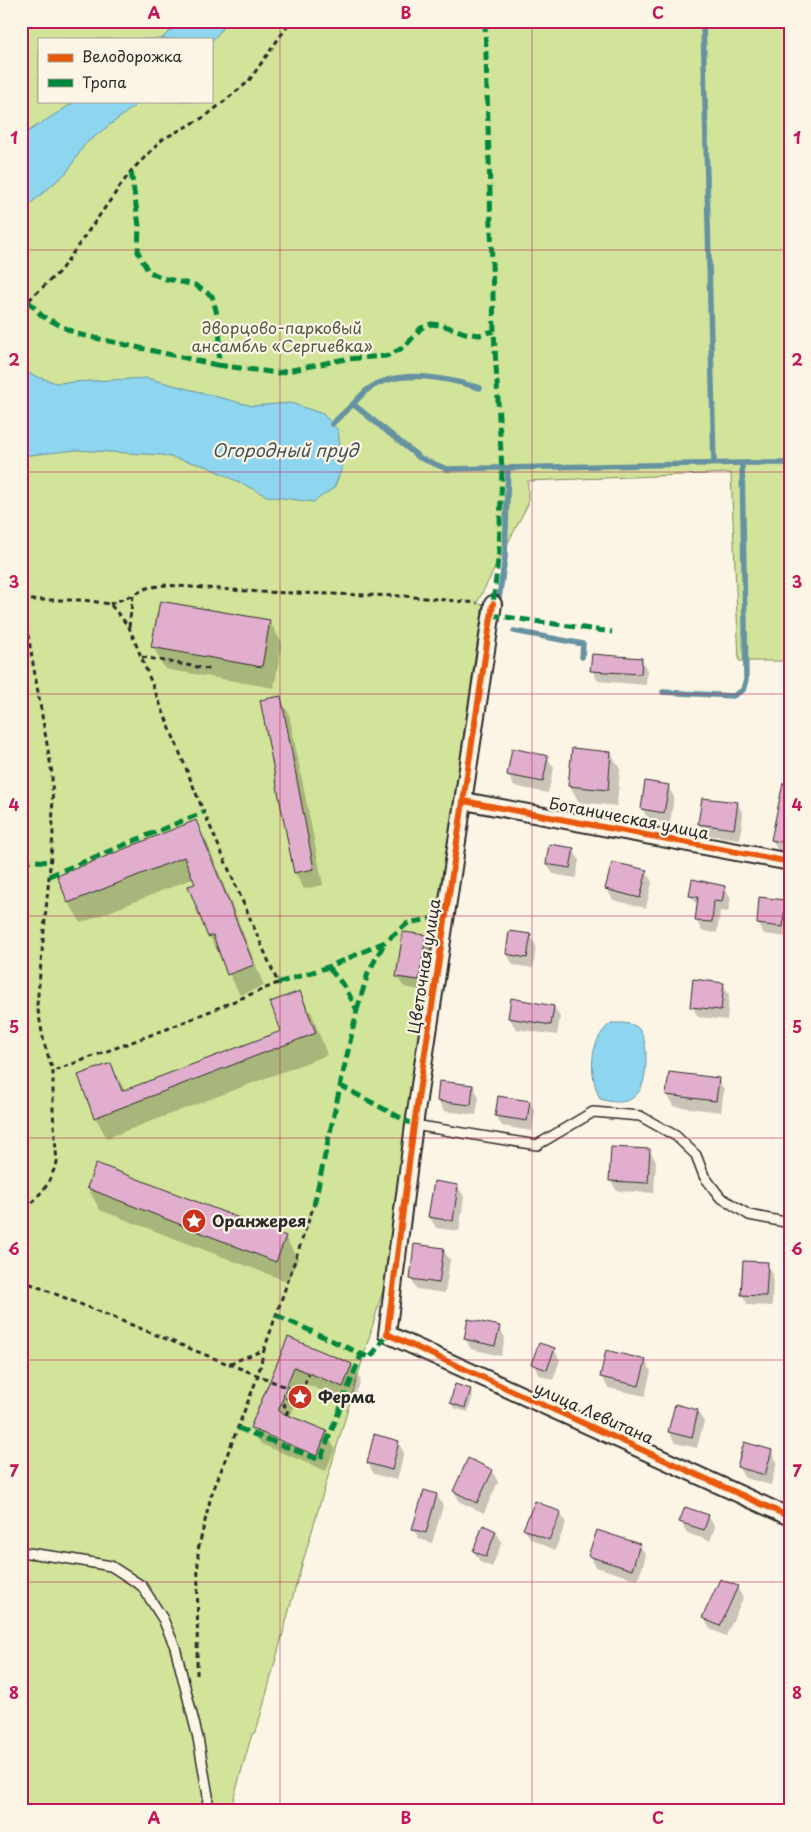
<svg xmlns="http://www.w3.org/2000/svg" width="811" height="1832" viewBox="0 0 811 1832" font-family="'Playpen Sans',sans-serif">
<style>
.green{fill:#d1e499;stroke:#7e8862;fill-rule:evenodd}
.water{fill:#8ed6ef;stroke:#6692a1}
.shadow{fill:#0003;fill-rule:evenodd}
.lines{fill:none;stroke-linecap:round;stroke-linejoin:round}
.stream{stroke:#6692a1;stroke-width:5.5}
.building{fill:#e1afcd;stroke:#2b2b2b}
.lane-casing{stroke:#2b2b2b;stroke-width:12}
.street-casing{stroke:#2b2b2b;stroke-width:20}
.path{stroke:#2b2b2b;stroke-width:3;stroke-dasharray:5 4;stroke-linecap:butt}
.lane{stroke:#fcf5e5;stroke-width:9}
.street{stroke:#fcf5e5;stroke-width:16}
.quiet{stroke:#00873e;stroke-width:5;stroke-dasharray:10 5;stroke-linecap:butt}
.cycleway-casing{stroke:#fcf5e5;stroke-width:9}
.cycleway{stroke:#e8590c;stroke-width:6}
.grid{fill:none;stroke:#c2185b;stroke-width:1;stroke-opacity:0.55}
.labels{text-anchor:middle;stroke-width:4.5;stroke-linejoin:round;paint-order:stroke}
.park-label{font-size:16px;fill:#545946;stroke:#fcf5e5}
.street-label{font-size:16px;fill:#2b2b2b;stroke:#fcf5e5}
.poi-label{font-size:16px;font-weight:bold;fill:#2b2b2b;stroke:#fcf5e5;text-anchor:start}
.water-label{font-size:18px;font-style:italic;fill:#44565c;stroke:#fcf5e5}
.neatline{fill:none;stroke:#c2185b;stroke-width:2}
.grid-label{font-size:16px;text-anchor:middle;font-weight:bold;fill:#c2185b}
</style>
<rect width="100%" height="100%" fill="#fcf5e5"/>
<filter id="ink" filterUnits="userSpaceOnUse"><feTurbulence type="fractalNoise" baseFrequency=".02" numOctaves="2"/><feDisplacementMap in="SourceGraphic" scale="10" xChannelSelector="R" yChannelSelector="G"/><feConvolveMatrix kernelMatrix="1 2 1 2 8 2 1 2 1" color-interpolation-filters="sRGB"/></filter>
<g filter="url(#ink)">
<path class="green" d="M21,21H790V661H739L731,473L528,481V504L477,603L483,605L438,906L434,908L389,1270L296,1585L256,1732L252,1734L230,1811H21ZM39,39H211V101H39Z"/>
<path class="water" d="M182,21H229L211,42V39H161Z
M76,101H141L85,144L67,172L21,212V140L24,134Z
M21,371L56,383L147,378L252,406L291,403L323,414L338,430L342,468L334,488L313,502L267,496L206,466L162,455L76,450L21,456Z
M611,1023C619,1023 631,1022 638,1028C645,1035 646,1049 646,1058C646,1090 636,1110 600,1099C589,1075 588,1041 611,1023Z"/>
<path class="shadow" d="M269,621L282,643L274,688L165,669L153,647Z
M641,659L647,670L646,685L598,681L592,670Z
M280,698L289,714L323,885L304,889L295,873L262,701Z
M611,753L620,769L617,806L579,802L570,786Z
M547,757L554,768L548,793L514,786L508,775Z
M668,786L674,797L670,823L649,820L642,809Z
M781,799L790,801V858L782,857L772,840Z
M737,803L743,814L740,839L706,835L699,824Z
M195,822L207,842L264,986L240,995L210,937L190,887L197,884L194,878L81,923L69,903L59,876Z
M573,849L579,860L576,878L553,874L547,863Z
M646,871L652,882L646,908L613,900L607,889Z
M724,887L731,898L728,912L720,911L717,933L702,931L696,920L698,906L690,895Z
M785,901L790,910L788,937L764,934L758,924Z
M530,935L536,946L533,968L513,965L507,954Z
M425,936L431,947L425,991L404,987L397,977Z
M723,984L729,995L727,1020L698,1017L692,1006Z
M299,992L312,1014L327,1055L107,1138L95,1117L111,1064L125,1091L283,1031Z
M554,1007L560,1017L557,1035L516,1029L509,1018Z
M718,1079L724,1090L721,1112L673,1106L667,1095Z
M473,1086L479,1097L476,1115L444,1111L438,1100Z
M529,1102L535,1112L532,1131L502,1126L496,1116Z
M649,1150L656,1161L654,1193L617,1191L611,1181Z
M458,1186L464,1197L459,1231L436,1228L430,1217Z
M88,1188L285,1237L298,1259L289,1282L100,1210Z
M443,1250L450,1260L445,1293L417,1289L411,1279Z
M767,1264L773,1274L772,1306L748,1305L742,1294Z
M499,1327L505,1338L501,1356L471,1349L465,1338Z
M288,1339L352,1365L361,1381L352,1403L303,1383L290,1418L326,1432L335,1449L326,1471L261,1444L252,1428ZM263,1432L323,1457L322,1459L263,1435Z
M554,1349L560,1360L553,1380L539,1375L533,1364Z
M645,1361L651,1371L645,1396L608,1388L602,1377Z
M470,1390L473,1395L468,1412L454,1408L451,1403Z
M698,1412L704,1422L697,1448L675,1443L669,1432Z
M398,1442L404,1453L397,1480L374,1474L368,1463Z
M771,1451L777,1462L771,1485L745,1478L738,1467Z
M492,1471L498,1482L484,1513L460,1502L454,1491Z
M437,1495L443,1506L432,1543L419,1539L413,1528Z
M560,1513L566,1523L555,1550L531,1539L524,1529Z
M708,1516L715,1527L710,1541L687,1533L681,1522Z
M496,1532L502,1542L492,1567L480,1562L474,1551Z
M597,1532L640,1545L646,1556L638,1580L596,1567L590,1556Z
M737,1587L743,1598L726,1636L710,1629L704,1618Z"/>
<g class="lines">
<path class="stream" d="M703,21L714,463
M353,404C358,399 362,394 367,390C398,367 446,378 480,388
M332,424L353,404L420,458L447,469L742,463L746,680L743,690L733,696L663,692
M742,463H790
M498,605L505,557L508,468
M514,631L583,644L582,657
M21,852L25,861"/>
</g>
<path class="building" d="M160,601L270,620L262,667L151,647Z
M592,654L642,658L641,674L590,671Z
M281,696L314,869L294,873L260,700Z
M512,748L548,756L543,782L507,775Z
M572,748L611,752L608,790L568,786Z
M645,781L669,785L664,813L641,809Z
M783,783L790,784V844L771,840Z
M702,798L738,802L734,829L698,824Z
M196,820L254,965L227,975L213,935L208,937L188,886L195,884L184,857L68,903L57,876Z
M549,844L574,848L570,868L546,864Z
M612,862L647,870L640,898L605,889Z
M692,879L725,886L722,902L714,901L712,922L695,921L698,897L689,896Z
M759,897L785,900L783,927L757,924Z
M509,931L531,934L527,958L506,954Z
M403,932L426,935L419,980L396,977Z
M693,979L724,983L721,1010L690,1007Z
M300,991L316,1033L94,1118L78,1075L111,1063L122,1091L281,1031L270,1002Z
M511,998L554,1006L551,1025L508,1018Z
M669,1072L719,1078L716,1101L666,1095Z
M439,1081L473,1085L471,1105L437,1101Z
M498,1096L530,1101L527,1121L495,1116Z
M611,1147L650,1149L648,1183L609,1181Z
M96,1163L286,1236L276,1262L87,1188Z
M434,1181L458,1185L453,1221L428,1217Z
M414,1244L444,1248L439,1283L410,1279Z
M743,1261L768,1262L766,1296L741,1295Z
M468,1319L500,1326L495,1346L464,1339Z
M288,1337L352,1364L343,1387L294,1367L283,1395L284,1396L278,1411L327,1431L317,1456L250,1428Z
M539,1343L555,1348L547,1370L531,1364Z
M606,1350L646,1360L639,1386L600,1377Z
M455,1384L471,1389L465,1408L450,1403Z
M675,1404L698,1410L692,1438L668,1432Z
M374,1434L399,1441L392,1470L367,1463Z
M744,1442L772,1450L765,1475L737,1467Z
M468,1458L493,1470L477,1503L453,1491Z
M424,1490L437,1494L426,1533L412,1529Z
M535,1501L561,1512L549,1540L523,1529Z
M685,1507L709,1515L704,1530L679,1522Z
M483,1525L496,1531L486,1557L473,1551Z
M597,1530L640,1544L632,1570L588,1556Z
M720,1579L738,1586L720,1626L702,1618Z"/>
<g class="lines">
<defs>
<path id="lane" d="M414,1125L537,1145L593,1112L640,1116L676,1136L696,1155L704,1176L720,1197L749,1215L790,1223
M21,1552L65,1558L111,1566L142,1586L163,1619L175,1647L198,1738L208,1796L207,1811"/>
<path id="street" d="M493,604L414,1125L387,1334L790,1517
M464,801L790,862"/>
</defs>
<use href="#lane" class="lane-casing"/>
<use href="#street" class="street-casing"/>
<path class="path" d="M21,304L28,301L60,271L131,171L163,139L206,116L248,82L291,21
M22,600H84L110,604L129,627L200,803L278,983L167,1029L53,1071
M110,604L133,595
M129,627L133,595L147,588L164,585L261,592L404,596L477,603
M142,657L209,669
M21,1217L47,1185L57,1163L53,1112V1071L44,1043L37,1005L53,835L52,773L22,600
M21,1280L228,1364L264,1350L314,1205
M229,1364L270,1380
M271,1381L291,1389
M286,1415L288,1410L284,1405L291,1389L294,1386L301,1387L305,1383L309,1374
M197,1675L198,1550L211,1496L258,1376L264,1350"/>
<use href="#lane" class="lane"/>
<use href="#street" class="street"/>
<path class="quiet" d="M485,21L494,331L502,470L499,551L493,604
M28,301L42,316L77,334L217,365C222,339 220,322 212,296L195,285L162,278L148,271L138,252L139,226L131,171
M217,365L278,373L345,359L386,356L399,350L408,343L421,328L431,324L442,325L465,333L479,335L494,331
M491,615L612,632
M21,860L50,862
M49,876L204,812
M278,983L328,967L385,942L408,923L446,916
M357,1010L368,973L385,942
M339,1085L414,1125
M314,1205L357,1010L345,987L328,967
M276,1315L370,1358L387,1334
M238,1428L320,1460L361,1355"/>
<defs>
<path id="cycleway" d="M493,604L414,1125L387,1334L790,1517
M464,801L790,862"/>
</defs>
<use href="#cycleway" class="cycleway-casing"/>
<use href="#cycleway" class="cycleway"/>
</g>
</g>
<path class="grid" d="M280,21V1811M532,21V1811M21,250H790M21,472H790M21,694H790M21,916H790M21,1138H790M21,1360H790M21,1582H790"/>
<defs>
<symbol id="sight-disc" viewBox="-11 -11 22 22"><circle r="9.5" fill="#c8321e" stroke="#fcf5e5"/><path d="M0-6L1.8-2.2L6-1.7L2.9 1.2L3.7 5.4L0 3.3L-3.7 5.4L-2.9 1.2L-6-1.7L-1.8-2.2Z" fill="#fff"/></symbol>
</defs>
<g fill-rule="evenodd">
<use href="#sight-disc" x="180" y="1207" width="28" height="28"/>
<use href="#sight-disc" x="286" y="1383" width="28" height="28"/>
</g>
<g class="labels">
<g class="park-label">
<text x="282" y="334">дворцово-парковый<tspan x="282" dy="18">ансамбль «Сергиевка»</tspan></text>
</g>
<g class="street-label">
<text transform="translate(629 818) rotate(11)" y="6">Ботаническая улица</text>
<text transform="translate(424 966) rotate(-81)" y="6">Цветочная улица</text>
<text transform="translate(594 1413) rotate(24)" y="6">улица Левитана</text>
</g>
<g class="poi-label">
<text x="212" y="1227">Оранжерея</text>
<text x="318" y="1403">Ферма</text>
</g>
<g class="water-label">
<text x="285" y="457">Огородный пруд</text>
</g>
</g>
<rect width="811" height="1832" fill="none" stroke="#fcf5e5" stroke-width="55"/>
<rect x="38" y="38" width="175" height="65" fill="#fcf5e5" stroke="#a8a49b"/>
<rect x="48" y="54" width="25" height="8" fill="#e8590c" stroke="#a8a49b"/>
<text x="82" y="62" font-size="15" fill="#2b2b2b">Велодорожка</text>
<rect x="48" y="79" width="25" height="8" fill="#00873e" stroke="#a8a49b"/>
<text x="82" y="88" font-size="15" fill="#2b2b2b">Тропа</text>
<rect x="28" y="28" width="756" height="1776" class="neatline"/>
<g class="grid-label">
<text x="154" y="19">A</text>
<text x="406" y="19">B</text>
<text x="658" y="19">C</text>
<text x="14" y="144">1</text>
<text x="797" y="144">1</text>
<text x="14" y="366">2</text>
<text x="797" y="366">2</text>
<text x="14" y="588">3</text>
<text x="797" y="588">3</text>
<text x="14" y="811">4</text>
<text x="797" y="811">4</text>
<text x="14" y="1033">5</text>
<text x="797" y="1033">5</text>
<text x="14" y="1255">6</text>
<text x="797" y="1255">6</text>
<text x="14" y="1477">7</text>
<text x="797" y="1477">7</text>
<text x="14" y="1699">8</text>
<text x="797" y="1699">8</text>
<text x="154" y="1824">A</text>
<text x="406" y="1824">B</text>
<text x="658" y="1824">C</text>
</g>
</svg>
